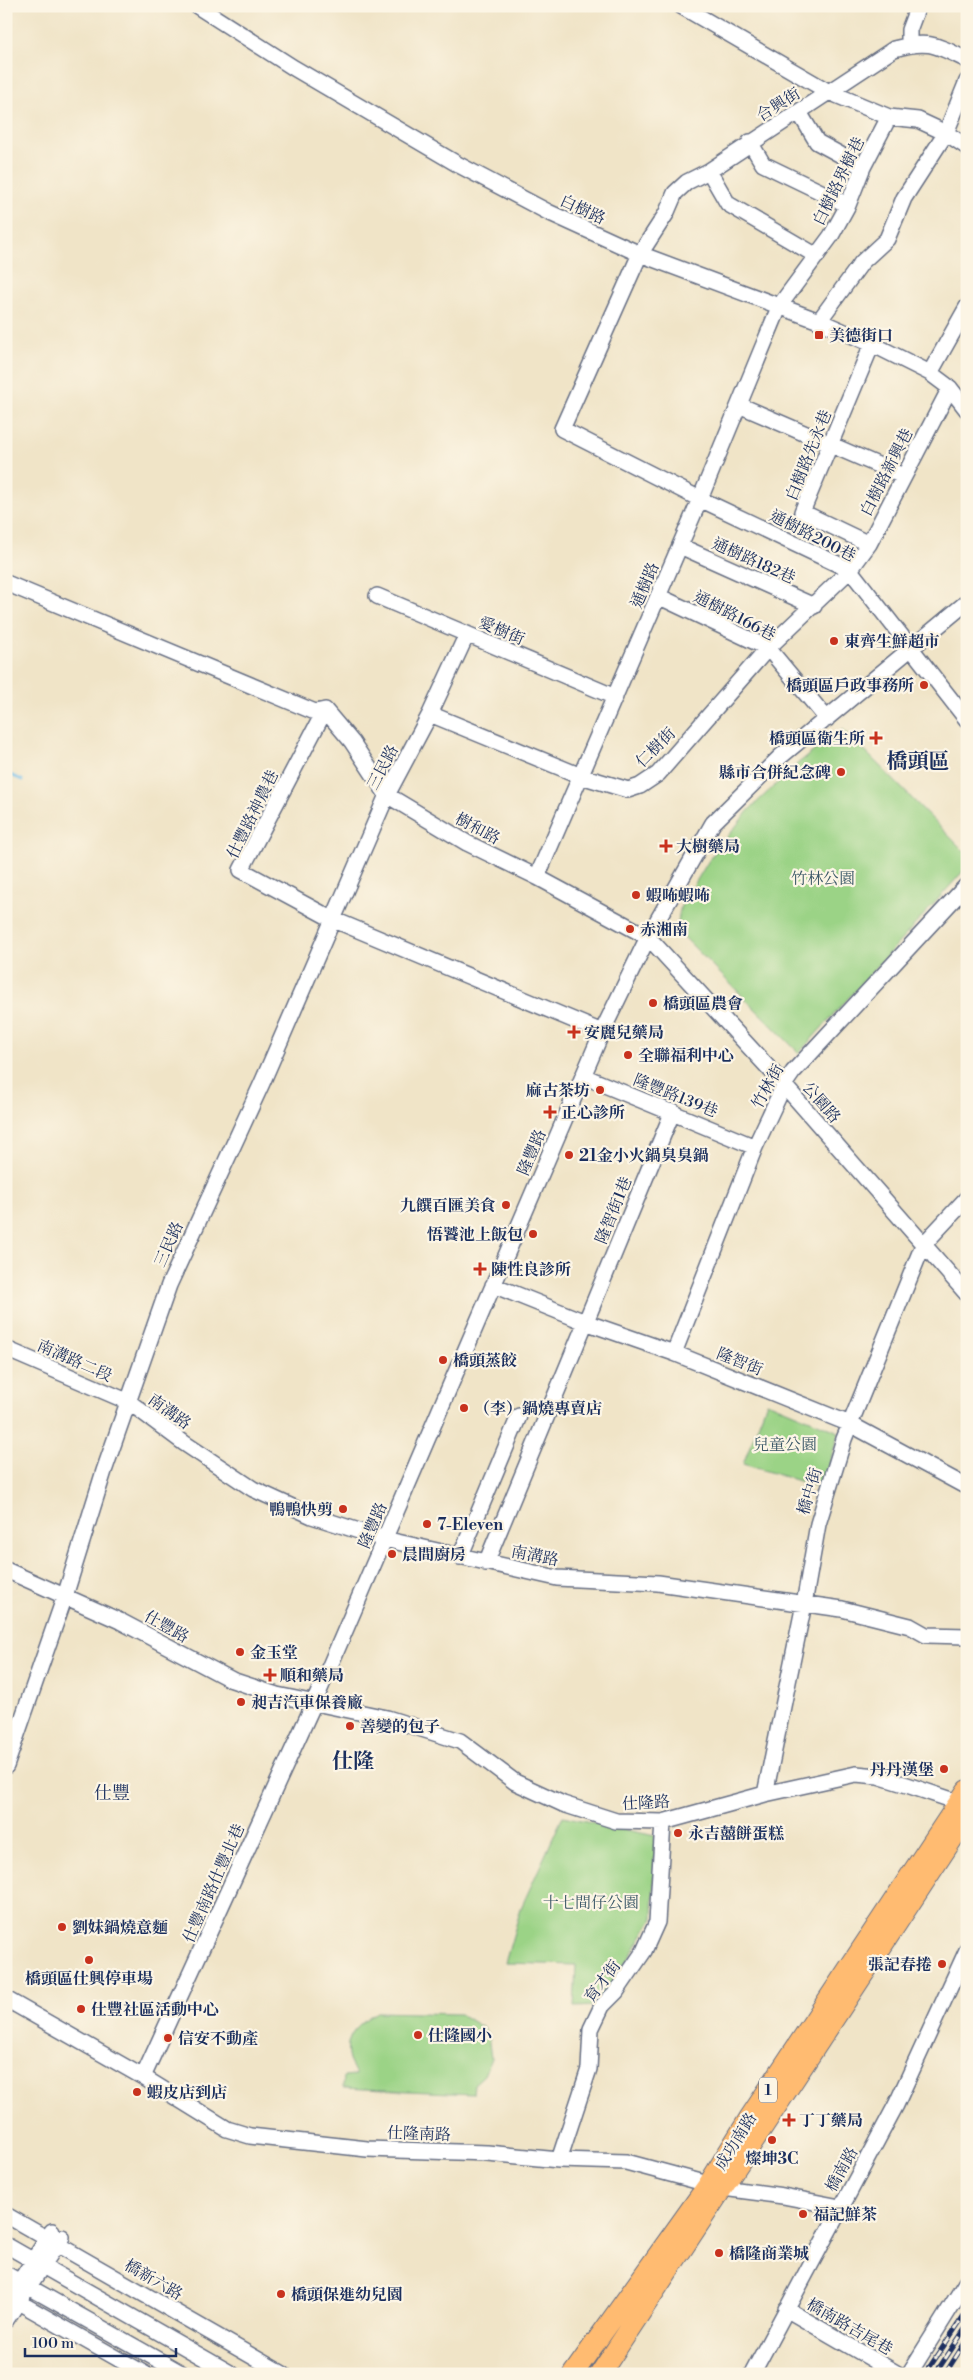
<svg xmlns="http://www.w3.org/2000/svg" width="973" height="2380" viewBox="0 0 973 2380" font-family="'Libre Bodoni','Noto Serif TC',serif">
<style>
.green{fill:#9bd386;stroke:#5b8172}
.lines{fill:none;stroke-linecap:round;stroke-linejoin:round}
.stream{stroke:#72c0ed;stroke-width:3}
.minor-casing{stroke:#666e83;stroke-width:18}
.major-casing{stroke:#666e83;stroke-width:22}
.minor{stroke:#fff;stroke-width:15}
.major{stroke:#ffbb71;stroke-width:20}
.rail-casing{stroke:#1b2f5e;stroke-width:5}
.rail{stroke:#fcf5e5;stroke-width:3;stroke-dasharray:9;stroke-linecap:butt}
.poi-dot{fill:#c8321e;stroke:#fcf5e5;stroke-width:2}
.labels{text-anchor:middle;stroke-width:4.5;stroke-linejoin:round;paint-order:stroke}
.shield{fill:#fcf5e5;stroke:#5e6a86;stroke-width:1}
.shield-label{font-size:15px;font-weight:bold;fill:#1b2f5e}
.street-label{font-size:16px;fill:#1b2f5e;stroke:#fcf5e5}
.poi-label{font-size:16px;font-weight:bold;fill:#1b2f5e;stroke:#fcf5e5;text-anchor:start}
.park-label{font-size:16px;fill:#3b5868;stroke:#fcf5e5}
.neighbourhood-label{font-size:18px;fill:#1b2f5e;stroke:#fcf5e5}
.district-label{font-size:21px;font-weight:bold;fill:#1b2f5e;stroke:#fcf5e5}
</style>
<rect width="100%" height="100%" fill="#fcf5e5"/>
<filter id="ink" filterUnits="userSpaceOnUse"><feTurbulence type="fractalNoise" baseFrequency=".02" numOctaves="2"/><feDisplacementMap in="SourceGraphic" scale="10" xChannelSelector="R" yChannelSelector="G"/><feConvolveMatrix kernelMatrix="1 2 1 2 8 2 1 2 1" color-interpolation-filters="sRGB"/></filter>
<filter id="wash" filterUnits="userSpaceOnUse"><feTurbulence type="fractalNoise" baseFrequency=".0096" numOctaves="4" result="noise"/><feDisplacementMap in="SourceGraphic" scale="20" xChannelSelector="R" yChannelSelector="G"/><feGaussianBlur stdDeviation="1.12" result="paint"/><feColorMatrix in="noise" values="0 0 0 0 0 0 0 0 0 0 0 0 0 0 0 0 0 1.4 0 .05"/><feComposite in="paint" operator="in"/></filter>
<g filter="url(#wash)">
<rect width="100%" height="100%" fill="#f0e4c7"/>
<path class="green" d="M843,729L967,854V867L799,1053L677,930L680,908L711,857L749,810L797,764Z
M767,1402L839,1432L822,1488L743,1464Z
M563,1816L655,1836L653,1918L608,1992L596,2006L574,2007L576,1965L505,1963L521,1908Z
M377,2012L460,2014L482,2027L488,2035L491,2058L484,2075L474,2084L473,2094L343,2088L344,2076L356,2075C338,2044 350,2028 377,2012Z"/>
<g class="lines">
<path class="stream" d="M6,773L22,780"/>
</g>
</g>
<g filter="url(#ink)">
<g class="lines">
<defs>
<path id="minor" d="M197,6L294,68L459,165L548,212L640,254L819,321L872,344L930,373L950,388L967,410
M681,6L829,92L889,117L918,120L946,133L967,147
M909,45V30L918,6
M967,60C936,45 928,39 894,49L709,171L687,182L675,193L666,214L640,254L562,429L700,499L850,570L967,720
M799,112L817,142L863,167
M750,142L763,164L848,205
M709,171L728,204L817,256
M819,321L862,262L887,239L904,198L946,133L967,81
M930,373L967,307
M739,405L903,476
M869,544L802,512L872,344
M680,546L814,606
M6,583L315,712L325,710
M377,596L615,697
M658,596L768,648L827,719
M325,710L352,742L387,795L467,843L537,877L648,937L777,1077L967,1294
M325,710L241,870L332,919L602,1032
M430,714L581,776L628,790L640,786L658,774L768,648L850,570L869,544L950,388
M537,877L700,499L780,305L831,236L848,205L863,167L889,117
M583,1076L755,1147
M493,1285L585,1322L674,1353L850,1424L967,1487
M6,1349L129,1402L184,1443L253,1489L312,1516L384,1539L557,1578L658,1583L842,1609L910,1626L926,1635L967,1636
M674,1353L755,1147L784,1085L793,1072L967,885
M460,1557L519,1416
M486,1563L673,1111
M6,1570L120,1621L232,1680L277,1695L387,1718L460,1741L515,1782L563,1804L616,1821L663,1822L765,1794L856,1774L878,1776L907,1785L967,1805
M6,1766L65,1596L104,1471L169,1285L262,1083L387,795L430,714L467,634
M765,1794L804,1604L818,1524L844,1439L923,1245L967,1198
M6,1999L143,2077L227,2129L250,2136L367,2149L487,2153L559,2160L626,2162L723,2188L783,2196L840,2207
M143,2077L314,1703L602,1032L648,937L713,823L780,757L967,602
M559,2160L589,2069L591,2029L602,2006L616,1992L644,1951L657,1922L663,1822
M6,2215L283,2374
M6,2245L232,2374
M6,2274L183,2374
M15,2289L52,2231
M6,2295L145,2374
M786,2309L898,2374
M6,2320L62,2237
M752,2374L896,2105L967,1950
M909,2374L967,2281"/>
<path id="major" d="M573,2374L708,2185L750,2117L967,1790
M600,2374L967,1817"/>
</defs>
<use href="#minor" class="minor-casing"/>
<use href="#major" class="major-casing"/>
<use href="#minor" class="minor"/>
<use href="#major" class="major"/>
<defs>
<path id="rail" d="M925,2374L967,2311
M935,2374L967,2326
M945,2374L964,2344"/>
</defs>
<use href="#rail" class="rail-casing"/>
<use href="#rail" class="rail"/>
</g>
</g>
<g class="poi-dot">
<rect x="814" y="330" width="10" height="10" rx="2.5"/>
<circle cx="834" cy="641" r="5"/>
<circle cx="924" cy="685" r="5"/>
<path d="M873.5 730.5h5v5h5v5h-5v5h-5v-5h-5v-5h5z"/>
<circle cx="841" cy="772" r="5"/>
<path d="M663.5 838.5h5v5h5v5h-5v5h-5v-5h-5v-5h5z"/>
<circle cx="636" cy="895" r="5"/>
<circle cx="630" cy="929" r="5"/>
<circle cx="653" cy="1003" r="5"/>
<path d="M571.5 1024.5h5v5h5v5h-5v5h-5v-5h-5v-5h5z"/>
<circle cx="628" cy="1055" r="5"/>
<circle cx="600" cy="1090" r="5"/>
<path d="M547.5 1104.5h5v5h5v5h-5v5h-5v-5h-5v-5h5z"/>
<circle cx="569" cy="1155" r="5"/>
<circle cx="506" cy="1205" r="5"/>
<circle cx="533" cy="1234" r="5"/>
<path d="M477.5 1261.5h5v5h5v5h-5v5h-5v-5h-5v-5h5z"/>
<circle cx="443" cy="1360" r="5"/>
<circle cx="464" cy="1408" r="5"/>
<circle cx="343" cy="1509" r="5"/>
<circle cx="427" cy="1524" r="5"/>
<circle cx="392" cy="1554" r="5"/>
<circle cx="240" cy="1652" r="5"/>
<path d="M267.5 1667.5h5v5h5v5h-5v5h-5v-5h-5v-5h5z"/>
<circle cx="241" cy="1702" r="5"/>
<circle cx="350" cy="1726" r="5"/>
<circle cx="944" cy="1769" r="5"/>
<circle cx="678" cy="1833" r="5"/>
<circle cx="62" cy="1927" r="5"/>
<circle cx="89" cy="1960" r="5"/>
<circle cx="942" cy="1964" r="5"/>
<circle cx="81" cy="2009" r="5"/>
<circle cx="418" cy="2035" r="5"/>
<circle cx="168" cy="2038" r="5"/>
<circle cx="137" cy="2092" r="5"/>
<path d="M786.5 2112.5h5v5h5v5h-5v5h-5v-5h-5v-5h5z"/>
<circle cx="772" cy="2140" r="5"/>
<circle cx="803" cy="2214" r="5"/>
<circle cx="719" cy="2253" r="5"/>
<circle cx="281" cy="2294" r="5"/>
</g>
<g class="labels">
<rect class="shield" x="759" y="2077.5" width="18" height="25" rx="4"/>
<g class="shield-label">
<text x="768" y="2095">1</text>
</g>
<g class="street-label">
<text transform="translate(778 104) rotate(-32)" y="6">合興街</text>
<text transform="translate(838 181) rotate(-64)" y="6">白樹路界樹巷</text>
<text transform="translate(583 209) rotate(25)" y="6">白樹路</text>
<text transform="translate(808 455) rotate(-68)" y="6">白樹路先永巷</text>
<text transform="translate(886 472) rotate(-63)" y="6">白樹路新興巷</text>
<text transform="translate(813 535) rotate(27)" y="6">通樹路200巷</text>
<text transform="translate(754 560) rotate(24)" y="6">通樹路182巷</text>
<text transform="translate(644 585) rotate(-67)" y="6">通樹路</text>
<text transform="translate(735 615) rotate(27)" y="6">通樹路166巷</text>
<text transform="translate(502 630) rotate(23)" y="6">愛樹街</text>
<text transform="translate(655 747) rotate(-45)" y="6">仁樹街</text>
<text transform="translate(382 767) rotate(-62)" y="6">三民路</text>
<text transform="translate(252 814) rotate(-64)" y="6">仕豐路神農巷</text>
<text transform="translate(478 828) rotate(28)" y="6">樹和路</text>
<text transform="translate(767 1086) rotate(-61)" y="6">竹林街</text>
<text transform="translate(676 1095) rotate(22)" y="6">隆豐路139巷</text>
<text transform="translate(822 1102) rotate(49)" y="6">公園路</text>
<text transform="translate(531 1152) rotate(-67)" y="6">隆豐路</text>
<text transform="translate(613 1210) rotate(-68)" y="6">隆智街1巷</text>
<text transform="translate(168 1244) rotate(-66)" y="6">三民路</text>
<text transform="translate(75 1360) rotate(24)" y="6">南溝路二段</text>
<text transform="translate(740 1361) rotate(22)" y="6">隆智街</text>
<text transform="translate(170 1411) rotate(36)" y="6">南溝路</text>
<text transform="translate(809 1491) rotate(-73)" y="6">橋中街</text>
<text transform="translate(372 1525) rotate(-67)" y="6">隆豐路</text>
<text transform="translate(535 1555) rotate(11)" y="6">南溝路</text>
<text transform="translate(167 1626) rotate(29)" y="6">仕豐路</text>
<text transform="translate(646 1802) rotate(-3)" y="6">仕隆路</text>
<text transform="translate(213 1883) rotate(-66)" y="6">仕豐南路仕豐北巷</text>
<text transform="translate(602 1981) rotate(-53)" y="6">育才街</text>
<text transform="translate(419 2133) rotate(2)" y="6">仕隆南路</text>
<text transform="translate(735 2141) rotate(-58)" y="6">成功南路</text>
<text transform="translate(841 2169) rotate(-61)" y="6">橋南路</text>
<text transform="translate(154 2279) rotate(30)" y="6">橋新六路</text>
<text transform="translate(850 2326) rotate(30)" y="6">橋南路吉尾巷</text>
</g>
<g class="poi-label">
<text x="829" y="341">美德街口</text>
<text x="844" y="647">東齊生鮮超市</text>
<text x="914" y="691" text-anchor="end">橋頭區戶政事務所</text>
<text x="865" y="744" text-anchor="end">橋頭區衛生所</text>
<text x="831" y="778" text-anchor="end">縣市合併紀念碑</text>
<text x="676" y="852">大樹藥局</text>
<text x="646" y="901">蝦咘蝦咘</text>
<text x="640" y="935">赤湘南</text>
<text x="663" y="1009">橋頭區農會</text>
<text x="584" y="1038">安麗兒藥局</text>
<text x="638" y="1061">全聯福利中心</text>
<text x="590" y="1096" text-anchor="end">麻古茶坊</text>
<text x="561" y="1118">正心診所</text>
<text x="579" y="1161">21金小火鍋臭臭鍋</text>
<text x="496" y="1211" text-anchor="end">九饌百匯美食</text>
<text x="523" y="1240" text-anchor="end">悟饕池上飯包</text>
<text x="491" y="1275">陳性良診所</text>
<text x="453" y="1366">橋頭蒸餃</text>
<text x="474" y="1414">（李）鍋燒專賣店</text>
<text x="333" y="1515" text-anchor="end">鴨鴨快剪</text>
<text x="437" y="1530">7-Eleven</text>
<text x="402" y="1560">晨間廚房</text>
<text x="250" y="1658">金玉堂</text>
<text x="280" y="1681">順和藥局</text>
<text x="251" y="1708">昶吉汽車保養廠</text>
<text x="360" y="1732">善變的包子</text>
<text x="934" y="1775" text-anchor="end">丹丹漢堡</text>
<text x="688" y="1839">永吉囍餅蛋糕</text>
<text x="72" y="1933">劉妹鍋燒意麵</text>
<text x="932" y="1970" text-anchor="end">張記春捲</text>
<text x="89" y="1984" text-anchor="middle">橋頭區仕興停車場</text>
<text x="91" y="2015">仕豐社區活動中心</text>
<text x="428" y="2041">仕隆國小</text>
<text x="178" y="2044">信安不動產</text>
<text x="147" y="2098">蝦皮店到店</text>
<text x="799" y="2126">丁丁藥局</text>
<text x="772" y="2164" text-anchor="middle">燦坤3C</text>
<text x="813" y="2220">福記鮮茶</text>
<text x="729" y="2259">橋隆商業城</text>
<text x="291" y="2300">橋頭保進幼兒園</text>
</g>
<g class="park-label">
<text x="823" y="884">竹林公園</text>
<text x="785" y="1450">兒童公園</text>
<text x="591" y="1908">十七間仔公園</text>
</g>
<g class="neighbourhood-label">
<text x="112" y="1799">仕豐</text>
</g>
<g class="district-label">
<text x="918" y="768">橋頭區</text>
<text x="353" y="1768">仕隆</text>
</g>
</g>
<rect width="973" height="2380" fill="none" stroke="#fcf5e5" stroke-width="25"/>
<path d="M25 2348v8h151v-8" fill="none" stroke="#1b2f5e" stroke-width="2.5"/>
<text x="32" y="2348" font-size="15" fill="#1b2f5e" stroke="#fcf5e5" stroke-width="4" paint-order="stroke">100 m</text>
</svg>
